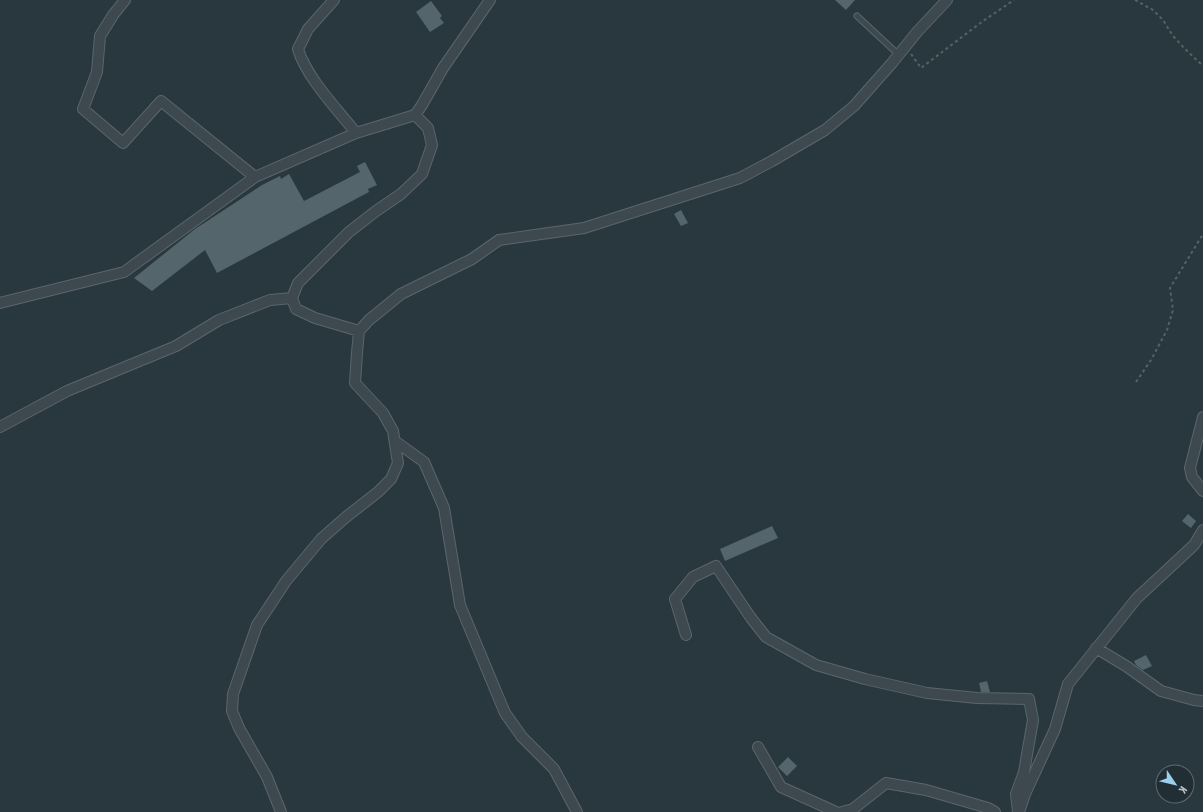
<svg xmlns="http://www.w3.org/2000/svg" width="1203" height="812" viewBox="0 0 1203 812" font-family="'Asap Condensed',sans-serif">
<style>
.building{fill:#54656b}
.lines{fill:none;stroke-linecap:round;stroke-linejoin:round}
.service-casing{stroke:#5a666c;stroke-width:7}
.minor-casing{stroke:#5a666c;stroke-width:12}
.path{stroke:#526462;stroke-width:2;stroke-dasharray:3 3;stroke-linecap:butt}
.service{stroke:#3d494f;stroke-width:5}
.minor{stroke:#3d494f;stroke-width:10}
</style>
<rect width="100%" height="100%" fill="#29383e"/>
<path class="building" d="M835,0H855L846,10Z
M431,1L442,16L440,18L444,23L430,32L416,12Z
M365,162L377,185L368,189L369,192L217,273L205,250L152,291L134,278L195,229L262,185L280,176L281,179L289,174L304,201L360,172L357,166Z
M681,210L688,223L681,226L674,214Z
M1188,514L1196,521L1191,528L1182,521Z
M772,526L778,538L725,561L720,549Z
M1146,655L1152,666L1143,670L1136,665L1134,661Z
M987,681L990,692H981L979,683Z
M788,757L797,766L787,776L778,767Z"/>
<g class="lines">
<defs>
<path id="service" d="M857,16L899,55"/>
<path id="minor" d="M125,0L113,15L100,36L97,72L83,109L123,143L161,101L255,177L356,133
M334,0L308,29L298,49C306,77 338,110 356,133L415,115L422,105L443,68L490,0
M0,303L124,272L255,177
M359,331L315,318L296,309L292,298L298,283L349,232L376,211L401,194L422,174L432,145L428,128L415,115
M1203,417L1190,468L1192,477L1203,491
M0,427L67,391L176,346L219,320L270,300L292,298
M395,441L424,462L444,508L460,605L505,713L522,737L554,769L577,812
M686,635L675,599L693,577L716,566L751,618L766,637L816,665L865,679L927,693L977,698L1029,699L1033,720L1024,772L1016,794L1018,812
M1096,648L1126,666L1161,691L1194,700L1203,701
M758,747L781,787L836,812
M281,812L267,777L239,728L232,711L233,694L257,625L286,581L321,539L346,517L378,492L391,479L398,463L393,431L383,413L355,383L357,353L359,331L369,320L401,294L472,259L499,240L584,228L740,178L772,161L825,130L854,106L892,63L917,32L947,0
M842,812L853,809L886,783L926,790L988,808L995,812
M1019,812L1025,794L1055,729L1068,684L1137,598L1194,545L1203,530"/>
</defs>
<use href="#service" class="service-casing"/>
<use href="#minor" class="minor-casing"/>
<path class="path" d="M1135,0L1153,10L1163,20L1173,36L1184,48L1203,66
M911,54L921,68L983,21L1014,0
M1136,382L1151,360L1167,330L1173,310L1170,288L1203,234"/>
<use href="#service" class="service"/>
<use href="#minor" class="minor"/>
</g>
<g transform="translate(1175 784) rotate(125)"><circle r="19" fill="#212e34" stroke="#5e6a70"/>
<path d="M0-3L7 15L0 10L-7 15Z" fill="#9acfed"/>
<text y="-6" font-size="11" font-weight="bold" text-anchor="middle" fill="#b9c3c9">K</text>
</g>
</svg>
